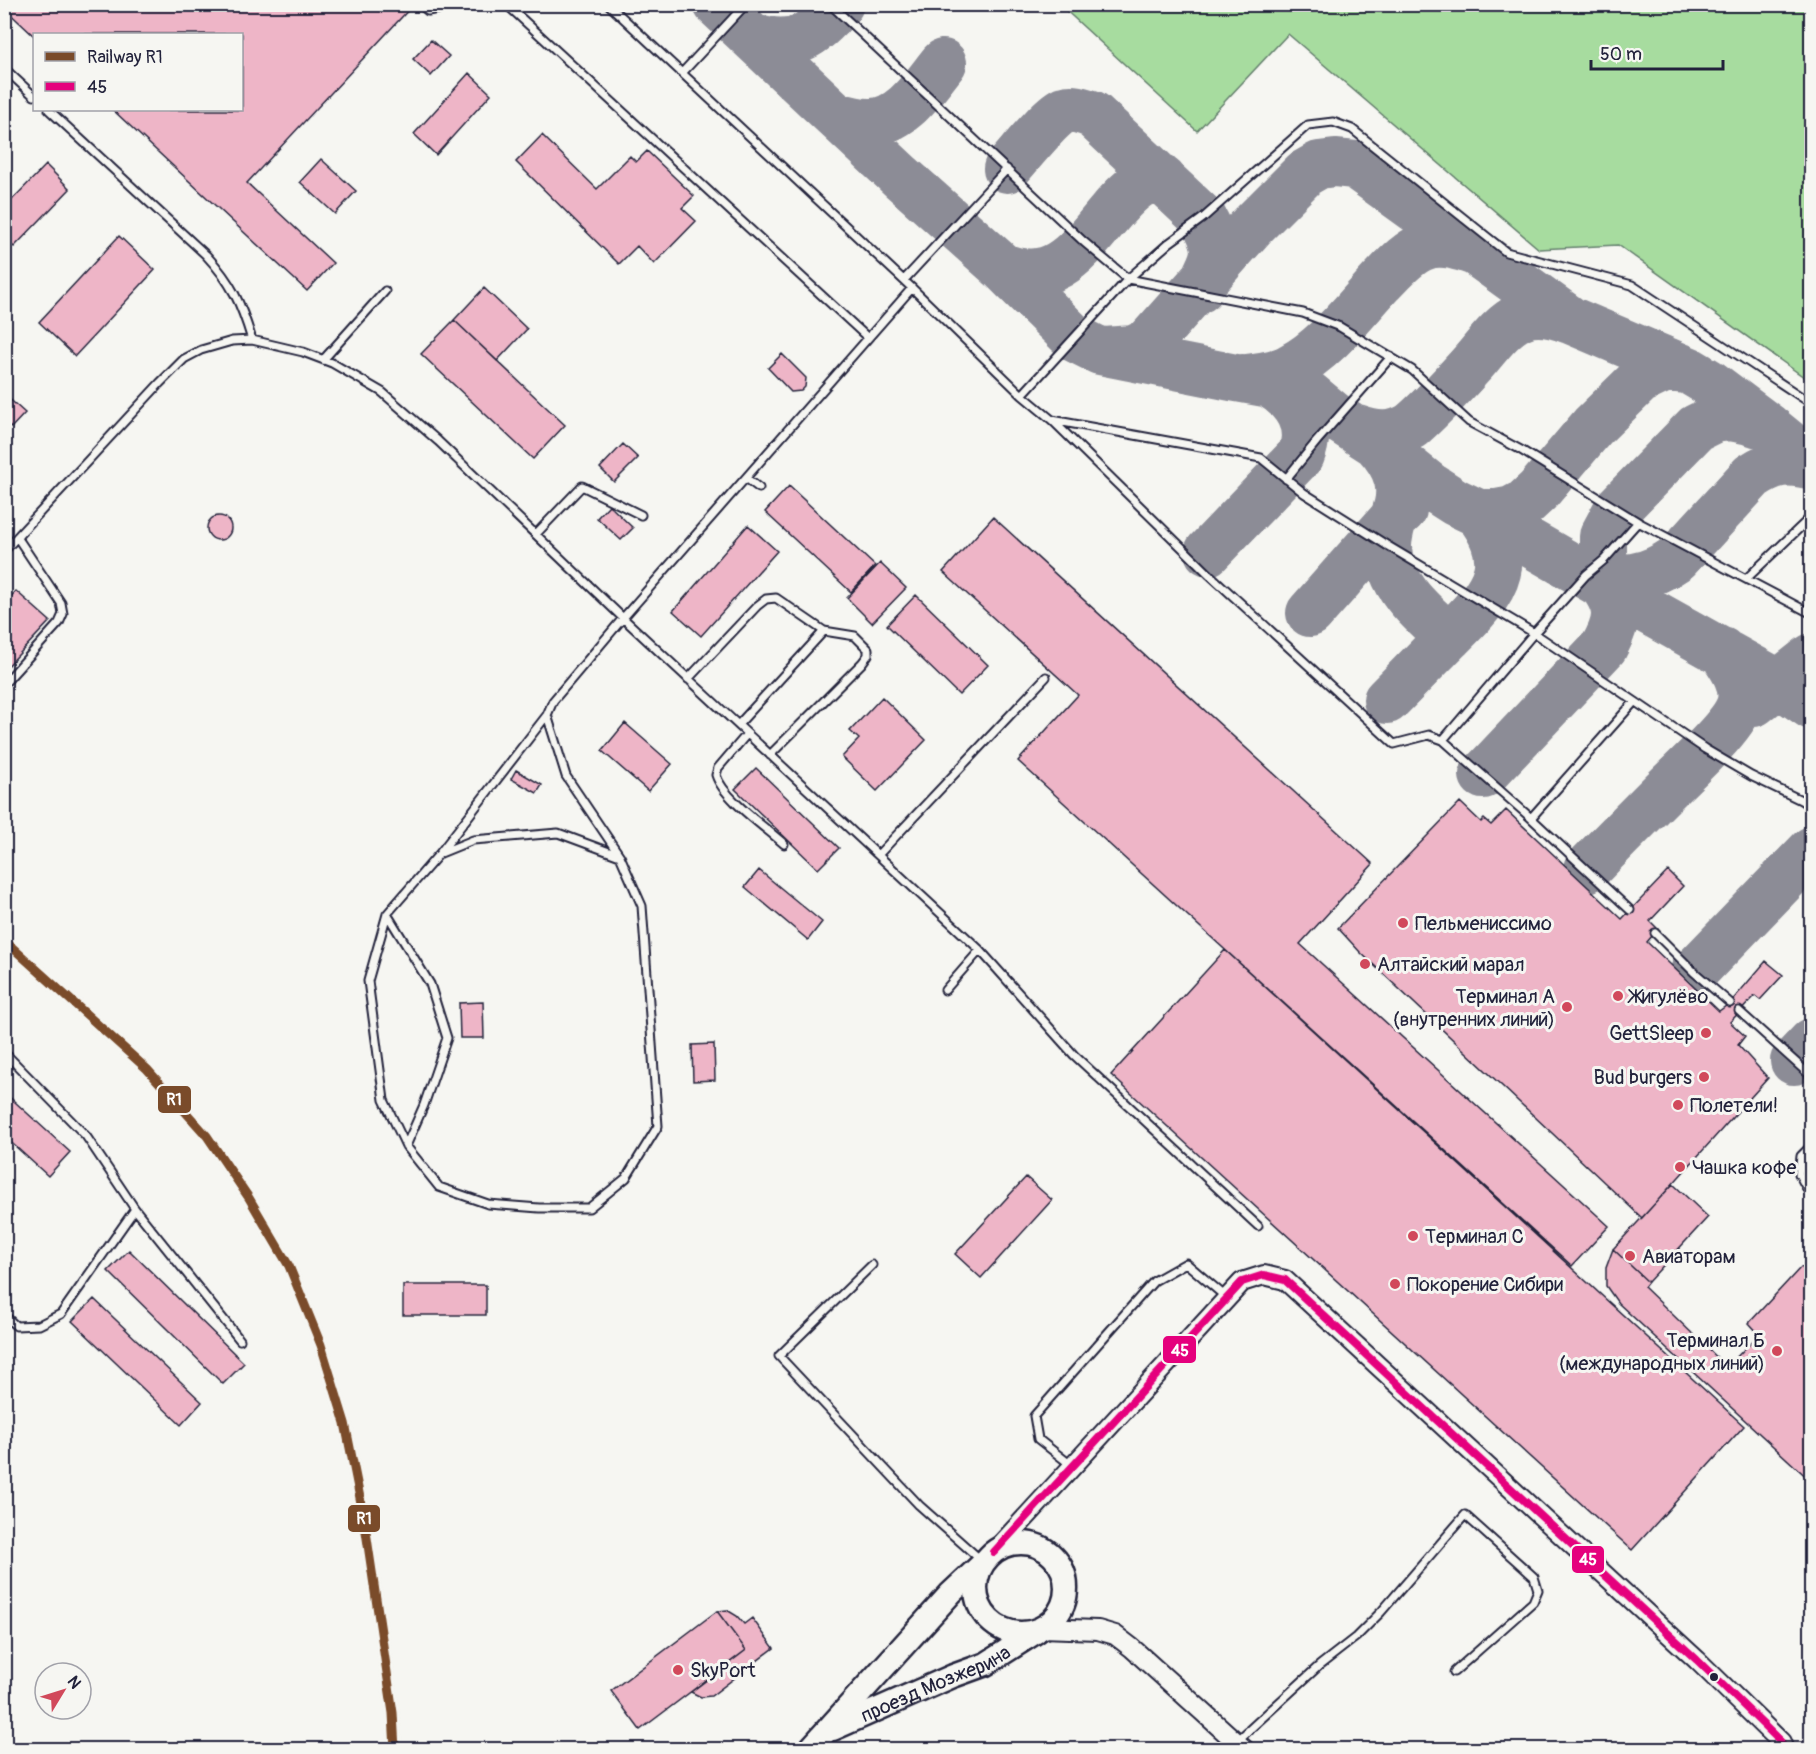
<svg xmlns="http://www.w3.org/2000/svg" width="1816" height="1754" viewBox="0 0 1816 1754" font-family="Pangolin,sans-serif">
<style>
.green{fill:#a7dc9f;stroke:#647f6d;stroke-width:1.5}
.lines{fill:none;stroke-linecap:round;stroke-linejoin:round}
.taxiway{stroke:#8c8c96;stroke-width:48}
.building{fill:#eeb5c7;stroke:#22223b;stroke-width:1.5}
.service-casing{stroke:#22223b;stroke-width:11}
.tertiary-casing{stroke:#22223b;stroke-width:22}
.primary-casing{stroke:#22223b;stroke-width:27}
.service{stroke:#f6f6f2;stroke-width:7}
.tertiary{stroke:#f6f6f2;stroke-width:18}
.primary{stroke:#f6f6f2;stroke-width:22}
.bus-1-casing{stroke:#f6f6f2;stroke-width:12}
.bus-1{stroke:#e5007d;stroke-width:8}
.rail-1-casing{stroke:#f6f6f2;stroke-width:14}
.rail-1{stroke:#7a4b2a;stroke-width:9}
.poi-dot{fill:#d1495b;stroke:#f6f6f2;stroke-width:2}
.bus-dot{fill:#22223b;stroke:#f6f6f2;stroke-width:2}
.labels{text-anchor:middle;stroke-width:6;stroke-linejoin:round;paint-order:stroke}
.poi-label{font-size:20px;fill:#22223b;stroke:#f6f6f2;text-anchor:start}
.street-label{font-size:20px;fill:#22223b;stroke:#f6f6f2}
.line-badge{stroke:#f6f6f2;stroke-width:2}
.badge-label{font-size:16px;text-anchor:middle;font-weight:bold;fill:#fff}
</style>
<rect width="100%" height="100%" fill="#f6f6f2"/>
<filter id="ink" filterUnits="userSpaceOnUse"><feTurbulence type="fractalNoise" baseFrequency=".0167" numOctaves="2"/><feDisplacementMap in="SourceGraphic" scale="12" xChannelSelector="R" yChannelSelector="G"/><feConvolveMatrix kernelMatrix="1 2 1 2 8 2 1 2 1" color-interpolation-filters="sRGB"/></filter>
<g filter="url(#ink)">
<path class="green" d="M1060,5H1811V382L1618,245L1539,249L1288,34L1197,131Z"/>
<g class="lines">
<path class="taxiway" d="M717,4L900,176L1001,266L1074,338L1100,351L1231,377L1292,388L1308,394L1337,418L1376,443L1430,486L1455,502L1478,513L1629,600L1778,683L1812,706
M754,37C795,50 815,35 840,4
M837,116C847,119 858,122 869,122C902,123 925,85 943,63
M1007,169C1017,158 1053,113 1064,110C1073,107 1083,111 1092,114L1203,218C1222,253 1216,256 1200,289
M1001,266C1058,290 1083,243 1116,206C1125,196 1136,184 1149,180C1153,179 1158,180 1163,180
M1104,351L1134,349L1149,342L1252,226L1305,173L1319,165L1335,163L1355,165L1570,320L1688,370L1708,382L1768,427L1812,463
M1246,378C1261,376 1277,375 1291,367C1325,350 1355,310 1381,282C1393,270 1407,253 1423,247C1440,240 1457,246 1473,251
M1357,429C1377,436 1392,437 1411,426C1432,408 1451,387 1470,366C1485,350 1500,326 1520,317C1536,309 1554,314 1570,320
M1403,510L1393,519C1391,527 1388,537 1388,546C1388,585 1422,613 1449,637
M1478,513H1496L1512,510L1525,503L1538,491L1593,426L1639,381L1666,368L1688,370
M1208,552L1301,455C1313,426 1296,400 1271,385
M1586,575C1622,581 1646,580 1677,558L1752,476C1773,462 1787,459 1812,466
M1629,600L1610,579L1603,556V536L1618,508L1696,428L1714,419L1731,417L1750,421L1768,427
M1310,613L1393,519C1406,490 1398,467 1377,444
M1387,700C1404,683 1421,665 1438,648C1458,627 1490,601 1497,572C1502,551 1491,529 1478,513
M1754,703L1812,657
M1483,775L1604,647C1618,621 1620,608 1602,584
M1587,869C1615,840 1643,812 1671,784C1688,767 1737,723 1741,701C1744,682 1732,666 1722,651
M1694,972L1812,850
M1794,1061L1812,1042"/>
</g>
<path class="building" d="M4,4H414L247,183L333,263L307,291L113,110H242V34H34V36L4,8Z
M431,40L449,56L431,76L413,59Z
M469,73L491,94L436,155L414,134Z
M542,135L597,189L630,156L636,162L647,151L694,196L682,208L696,221L654,264L637,246L619,264L516,162Z
M321,159L356,191L335,214L300,182Z
M46,165L70,189L14,247L4,238V208Z
M119,236L155,270L75,356L39,322Z
M484,288L527,329L497,361L454,320Z
M454,320L565,425L533,459L421,354Z
M782,354L806,378L805,387L801,391L791,392L768,368Z
M4,394L25,413L11,428L4,421Z
M623,444L638,458L614,482L600,468Z
M789,486L875,566L851,592L765,512Z
M609,505L633,528L621,540L597,518Z
M207 528a12 12 0 1 1 24 0a12 12 0 1 1-24 0Z
M993,517L1373,864L1300,944L1609,1226L1572,1266L1018,761L1078,695L943,572Z
M748,525L777,551L701,636L673,611Z
M880,563L906,588L872,623L847,598Z
M16,591L50,621L4,670V604Z
M916,595L988,665L959,695L887,625Z
M882,697L926,740L877,791L842,757L859,739L850,731Z
M625,723L672,764L648,791L602,751Z
M756,768L839,848L818,869L735,789Z
M516,770L542,785L537,793L511,779Z
M1460,802L1481,822L1484,819L1491,825L1506,810L1622,919L1668,871L1683,886L1650,921L1658,929L1647,942L1719,1011L1730,1003L1766,961L1783,975L1760,1000L1755,996L1730,1022L1745,1036L1738,1045L1768,1078L1642,1218L1360,952L1338,928Z
M759,870L822,922L808,940L745,887Z
M1225,950L1744,1426L1632,1550L1111,1075Z
M483,1002L484,1038H460L459,1003Z
M714,1044L715,1080L693,1081L692,1045Z
M4,1092L70,1152L48,1176L4,1136Z
M1026,1177L1052,1200L981,1278L955,1254Z
M1673,1184L1708,1217L1648,1282L1613,1249Z
M1613,1249L1648,1282L1644,1287L1727,1367L1759,1334L1749,1323L1801,1267L1812,1276V1482L1618,1303L1606,1286V1268Z
M129,1250L244,1363L223,1384L108,1271Z
M403,1285H486V1315H403Z
M94,1299L202,1402L181,1425L72,1321Z
M727,1610L737,1616L744,1624L752,1618L774,1648L711,1696L701,1697L691,1692L746,1650L717,1611Z
M717,1611L746,1650L640,1730L611,1691Z"/>
<g class="lines">
<defs>
<path id="service" d="M420,4L428,11L438,9L444,4
M506,4L868,338
M608,4L912,288L1022,395L1052,420L1210,575L1394,744L1429,735L1443,740L1531,818L1630,910
M830,4L1084,242L1128,279L1303,313L1340,327L1412,370L1469,422L1521,450L1638,522L1812,614
M4,68L34,96
M682,73L746,4
M49,110L206,255C232,283 241,303 252,340
M904,280L1007,169
M323,360L385,291
M1022,395L1128,279L1169,243L1203,218L1308,125L1333,122L1352,129L1506,252L1632,285L1812,404
M1052,420L1261,458L1304,493L1388,546L1534,633L1705,749L1751,776L1801,800L1812,807
M746,478L759,488
M1286,479L1317,441L1391,357
M536,534L582,486L641,515
M4,551L160,383L184,359L201,350L232,341L252,340L303,352L332,363L382,392L438,441L623,618L980,950L1074,1055L1258,1226
M1746,579L1812,516
M688,679L757,606L766,599L776,598L824,631
M4,684L59,623L63,614L61,603L17,537
M547,715L566,776L620,856L642,906L658,1126L626,1178L589,1208H539L488,1204L439,1187L406,1146L384,1100L368,981L387,914L440,853L547,715L553,701L623,618L912,288
M738,725L824,631L855,636L868,649V655L862,663L770,755
M747,734L718,768L716,775C723,798 765,827 784,844
M1443,740L1534,633L1586,575L1604,560L1638,522
M1531,818L1634,702
M441,853L473,840L558,833L620,856
M878,855L1046,677
M387,914L430,984L447,1038L424,1105L406,1146
M1655,933L1694,972L1730,1003
M945,990L980,950
M1739,1011L1812,1077
M4,1052L86,1136L135,1209L240,1340
M1812,1145L1801,1156L1799,1174L1812,1198
M872,1265L779,1356L919,1505L982,1561
M4,1315L16,1326L39,1325L61,1314L135,1209
M1071,1465L1038,1439L1034,1416L1154,1281L1186,1263L1227,1298
M1237,1741L1320,1665L1356,1637L1381,1612L1465,1515L1534,1577L1538,1590L1533,1602L1454,1672"/>
<path id="tertiary" d="M994,1552L1242,1282L1264,1275L1285,1280L1697,1660L1781,1742L1784,1750
M1041,1628L1098,1630L1115,1635L1132,1648L1245,1750"/>
<g id="primary">
<circle cx="1021" cy="1588" r="45"/>
<path id="s1" d="M833,1729L953,1676L986,1664L1036,1632"/>
<path d="M809,1750L951,1593L982,1564"/>
</g>
</defs>
<use href="#service" class="service-casing"/>
<use href="#tertiary" class="tertiary-casing"/>
<use href="#primary" class="primary-casing"/>
<use href="#service" class="service"/>
<use href="#tertiary" class="tertiary"/>
<use href="#primary" class="primary"/>
<defs>
<path id="bus-1" d="M994,1552L1242,1282L1264,1275L1285,1280L1697,1660L1781,1742L1784,1750"/>
</defs>
<use href="#bus-1" class="bus-1-casing"/>
<use href="#bus-1" class="bus-1"/>
<defs>
<path id="rail-1" d="M4,940L147,1069L207,1136L249,1198L289,1266L321,1345L345,1423L364,1518L393,1713L395,1750"/>
</defs>
<use href="#rail-1" class="rail-1-casing"/>
<use href="#rail-1" class="rail-1"/>
</g>
</g>
<g class="poi-dot">
<circle cx="1403" cy="923" r="6"/>
<circle cx="1365" cy="964" r="6"/>
<circle cx="1618" cy="996" r="6"/>
<circle cx="1567" cy="1007" r="6"/>
<circle cx="1706" cy="1033" r="6"/>
<circle cx="1704" cy="1077" r="6"/>
<circle cx="1678" cy="1105" r="6"/>
<circle cx="1680" cy="1167" r="6"/>
<circle cx="1413" cy="1236" r="6"/>
<circle cx="1630" cy="1256" r="6"/>
<circle cx="1395" cy="1284" r="6"/>
<circle cx="1777" cy="1351" r="6"/>
<circle cx="678" cy="1670" r="6"/>
</g>
<circle class="bus-dot" cx="1714" cy="1677" r="5"/>
<g class="labels">
<g class="poi-label">
<text x="1415" y="930">Пельмениссимо</text>
<text x="1377" y="971">Алтайский марал</text>
<text x="1555" y="1003" text-anchor="end">Терминал А<tspan x="1555" dy="23">(внутренних линий)</tspan></text>
<text x="1630" y="1003">Жигулёво</text>
<text x="1694" y="1040" text-anchor="end">GettSleep</text>
<text x="1692" y="1084" text-anchor="end">Bud burgers</text>
<text x="1690" y="1112">Полетели!</text>
<text x="1692" y="1174">Чашка кофе</text>
<text x="1425" y="1243">Терминал С</text>
<text x="1642" y="1263">Авиаторам</text>
<text x="1407" y="1291">Покорение Сибири</text>
<text x="1765" y="1347" text-anchor="end">Терминал Б<tspan x="1765" dy="23">(международных линий)</tspan></text>
<text x="690" y="1677">SkyPort</text>
</g>
<g class="street-label">
<text dy="7" stroke="none"><textPath href="#s1" startOffset="112">проезд Мозжерина</textPath></text>
</g>
</g>
<g class="line-badge">
<rect x="157" y="1085" width="35" height="29" rx="6" fill="#7a4b2a"/>
<rect x="1162" y="1335" width="35" height="29" rx="6" fill="#e5007d"/>
<rect x="347" y="1504" width="34" height="29" rx="6" fill="#7a4b2a"/>
<rect x="1571" y="1545" width="34" height="29" rx="6" fill="#e5007d"/>
</g>
<g class="badge-label">
<text x="174" y="1105">R1</text>
<text x="1180" y="1356">45</text>
<text x="364" y="1524">R1</text>
<text x="1588" y="1565">45</text>
</g>
<rect width="1816" height="1754" fill="none" stroke="#f6f6f2" stroke-width="24"/>
<rect x="12" y="12" width="1792" height="1730" fill="none" stroke="#22223b" stroke-width="2" filter="url(#ink)"/>
<rect x="33" y="33" width="210" height="78" fill="#f6f6f2" stroke="#a1a1a9" stroke-width="1.5"/>
<rect x="45" y="52" width="30" height="9" fill="#7a4b2a" stroke="#a1a1a9" stroke-width="1.5"/>
<text x="87" y="63" font-size="18" fill="#22223b">Railway R1</text>
<rect x="45" y="82" width="30" height="9" fill="#e5007d" stroke="#a1a1a9" stroke-width="1.5"/>
<text x="87" y="93" font-size="18" fill="#22223b">45</text>
<g transform="translate(63 1691) rotate(52)"><circle r="28" fill="#f6f6f2" stroke="#a1a1a9" stroke-width="1.5"/>
<path d="M0-4.5L10 22L0 15L-10 22Z" fill="#d1495b"/>
<text y="-9" font-size="16" font-weight="bold" text-anchor="middle" fill="#22223b">N</text>
</g>
<path d="M1591 60v9h132v-9" fill="none" stroke="#22223b" stroke-width="3"/>
<text x="1600" y="60" font-size="18" fill="#22223b" stroke="#f6f6f2" stroke-width="4.5" paint-order="stroke">50 m</text>
</svg>
